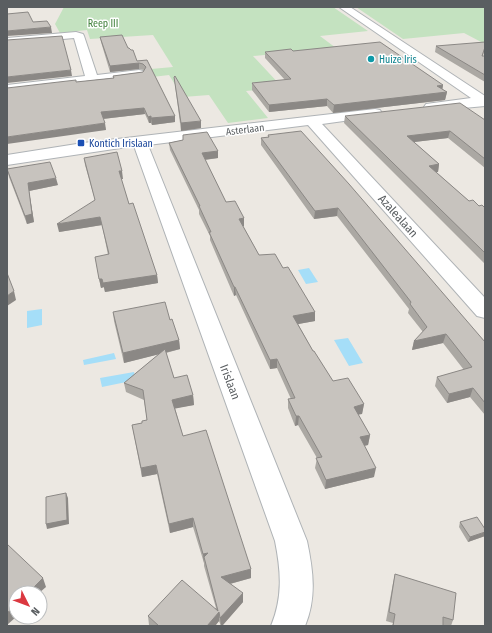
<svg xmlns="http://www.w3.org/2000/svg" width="492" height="633" viewBox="0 0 492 633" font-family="'Fira Sans Condensed',sans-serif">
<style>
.green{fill:#c4e2c0}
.water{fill:#a5def8}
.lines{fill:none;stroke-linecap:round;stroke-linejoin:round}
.minor-casing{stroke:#afb3b6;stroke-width:2}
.minor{fill:#fff;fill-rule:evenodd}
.wall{fill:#aba8a3}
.shaded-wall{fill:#8b8885}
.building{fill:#c7c3be;stroke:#8b8885}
.culture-dot{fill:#0f9aa8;stroke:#fff;stroke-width:1.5}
.transit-dot{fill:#1a4fb4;stroke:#fff;stroke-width:1.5}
.labels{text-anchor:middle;stroke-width:3;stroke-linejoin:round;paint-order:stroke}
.far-park-label{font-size:10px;fill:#40803b;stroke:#fff}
.far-culture-label{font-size:10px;fill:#0d838f;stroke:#fff;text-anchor:start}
.far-street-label{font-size:10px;fill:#5a5e61;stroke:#fff}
.far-transit-label{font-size:10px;fill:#164399;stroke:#fff;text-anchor:start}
.street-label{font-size:12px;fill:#5a5e61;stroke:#fff}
</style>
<rect width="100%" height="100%" fill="#ece8e2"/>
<path class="green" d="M64,7H333L368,31L320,36L336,48L253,56L282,87L246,91L268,118L228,123L209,95L183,97L169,75L144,78L140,70L173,67L153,35L90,39L87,30L60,33L55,24Z
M356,7H485V44L464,33L403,39Z"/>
<path class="water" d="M309,268L318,282L306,284L298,270Z
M42,309V325L27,328V311Z
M348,338L363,363L349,366L334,340Z
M114,353L116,359L84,365L83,360Z
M134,372L136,380L102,387L100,378Z"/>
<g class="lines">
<defs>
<path id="minor" d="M339,7H350L485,96V106L431,111L426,110L424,107L426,104L471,98Z
M76,32L83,34L84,36L97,75L139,70L143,71L145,74L143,77L139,78L7,93V85L85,76L74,38L7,44V38Z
M375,109L380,110L382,113L380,116L322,124L485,298V318L477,316L308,125L148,145L307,541C313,570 317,597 305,626H271C283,597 281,571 275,541L134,146L7,165V155L83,143Z"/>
</defs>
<use href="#minor" class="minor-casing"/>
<use href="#minor" class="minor"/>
</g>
<path class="wall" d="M100,37L128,48L137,61L147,60L175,116V122L152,125L151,123H149L145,114L103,119L106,130L76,82L113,78V76L143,72L144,70L139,69L110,72L101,42Z
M436,46L485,49L483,56H485V82L435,52Z
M265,52L443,85L442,89L447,92L445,100L333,113L327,106L269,112L252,90V83L285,80L265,58Z
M174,77L201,128L181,131Z
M345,116L485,120V168L448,138L414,142L439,164L438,172H436L469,201L485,208V264L344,123Z
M183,135L218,151V158L205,160L226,202L244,218V226H243L259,255L283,268L315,312V321L298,324L313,351L333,381L364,404L362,414H358L370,435L368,445L364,446L374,477L325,489L315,468L317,458L298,425L295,426L288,408V399H291L277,368L270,369L236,295L234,296L210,240V236L199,214V210L170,150L169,143L183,140Z
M268,135L485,342V415L470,397L447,403L435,386L437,377L464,370L443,343L412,350L414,341L423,332L408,313L409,309L337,216L314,219L261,145V138L268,137Z
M84,158L123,179H121L129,204L157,275L158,283L105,292L104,287L101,288L95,257L108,255L102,225L59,232L95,200L85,165Z
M7,169L58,185L29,191L34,222L27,224L9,177Z
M113,312L170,320L179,340L180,349L166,353L174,378L193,395L194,405L175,408L183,436L251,578L230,584L243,602L222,626H221L219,621L215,626H151L149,625L148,616L216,608L204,566V563L193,527L170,533L157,474L142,477L132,425L142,423L147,420L144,400L126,392L124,383L159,354L124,363L114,321Z
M460,522L485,536L468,542L459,527Z
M395,574L453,620L451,626H392L393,623L386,621L393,583Z"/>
<path class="shaded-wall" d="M51,27L52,33L7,36V31Z
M139,63V69L110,72V66Z
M71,70L72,76L7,83V77Z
M443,85L442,92L437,86Z
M447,92L445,100L333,113L334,105Z
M327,99V106L269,112V105Z
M144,108L145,114L102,119L101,112Z
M151,116V123H149L148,117Z
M175,116V122L152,125L151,118Z
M201,121V128L181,131V123Z
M105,123L106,130L7,144V137Z
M450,131L448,138L406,143L407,136Z
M218,151V158L202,160V153Z
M439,164L438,172L427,173L429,166Z
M119,171H122L123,179H120Z
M56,178L58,185L29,191L34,222L27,224L25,216L28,183Z
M338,208L337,216L314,219L315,211Z
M100,217L102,225L59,232L57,224Z
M244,218V226L239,227V219Z
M157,275L158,283L105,292L103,283Z
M99,279H102L104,287L101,288Z
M234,287H235L236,295L234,296Z
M14,291L16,300L7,306V296Z
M315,312V321L293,325V316Z
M446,334L443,343L412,350L414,341Z
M179,340L180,349L124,363L123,353Z
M277,359V368L270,369V360Z
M473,388L470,397L447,403L449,394Z
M193,395L194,405L173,409L172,400Z
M364,404L362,414L352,416L354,407Z
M296,416H299L298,425L295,426Z
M370,435L368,445L358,447L360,437Z
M156,465L157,474L142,477L141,468Z
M376,468L374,477L325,489L326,480Z
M66,493L68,498L69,524L47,529L46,524Z
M193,518V527L170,533L169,524Z
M485,532V536L468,542L470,537Z
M208,553L204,557V563L203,554Z
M251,569V578L222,586L221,577Z
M43,578L46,587L39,593H29L34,587Z
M243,593V602L222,626H221L220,618Z
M16,605V617L7,625V613Z
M219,612V621L215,626H207Z"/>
<path class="building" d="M28,12L33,22L47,21L51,27L7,31V14Z
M122,35L128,48H129L131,50H133L137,61L147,60L175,116L151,118V116L148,117L144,108L101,112L105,123L7,137V88L76,80V82L114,78L113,76L143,72L146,67L143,64L139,63L110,66L100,37Z
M62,36L71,70L7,77V40Z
M380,42L443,85L437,86L447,92L334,105L327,99L269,105L252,83L291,79L265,52L291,49L293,51Z
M485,42V47L482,56H485V75L436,46Z
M175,76L201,121L181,123L174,77Z
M460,103L485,120V159L450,131L407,136L439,164L429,166L469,201L473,200L479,206L482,205L485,208V253L345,116Z
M301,131L349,184L485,342V403L473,388L449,394L437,377L472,367L446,334L414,341L427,327L410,304L411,302L338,208L315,211L261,138L269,137L268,135Z
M207,132L218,151L202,153L226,202L235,201L244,218L239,219L259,255L275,254L283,268L288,267L315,312L293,316L313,351H314L333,381L348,378L364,404L354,407L370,435L360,437L376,468L326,480L316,458L322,457L299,416H296L288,399L295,398L277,359L270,360L235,287H234L209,232H211L199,206H200L169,143L183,140V135Z
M117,152L122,171H119L129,204L133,203L157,275L103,283L102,279H99L95,257L109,254L100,217L57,224L95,200L84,158Z
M50,162L56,178L28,183L32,214L25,216L7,169Z
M7,273L14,291L7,296Z
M165,302L170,320L172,319L179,340L123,353L113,312Z
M165,349L174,378L187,375L193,395L172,400L183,436L206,430L251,569L221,577L243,593L220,618L219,612L207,626H159L148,616L182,580L218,611L204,557L208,553L203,554L193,518L169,524L156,465L141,468L132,425L142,423V421L147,420L143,390L124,383Z
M66,493L67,520L46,524V497Z
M477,517L485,529V532L470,537L460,522Z
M7,544L43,578L34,587L35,588L29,593H16V605L7,613Z
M395,574L456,593L453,620L443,617V626H393L395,614L389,612Z"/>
<circle class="culture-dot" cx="371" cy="59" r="4"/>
<rect class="transit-dot" x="77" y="139" width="8" height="8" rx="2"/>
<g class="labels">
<g class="far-park-label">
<text x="103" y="27">Reep III</text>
</g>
<g class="far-culture-label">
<text x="379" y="63">Huize Iris</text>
</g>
<g class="far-street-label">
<text transform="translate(245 129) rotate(-7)" y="4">Asterlaan</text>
</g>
<g class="far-transit-label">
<text x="89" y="147">Kontich Irislaan</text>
</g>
<g class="street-label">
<text transform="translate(398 216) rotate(48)" y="4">Azalealaan</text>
<text transform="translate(230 382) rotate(69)" y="4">Irislaan</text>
</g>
</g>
<rect width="492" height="633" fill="none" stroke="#5a5e61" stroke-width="16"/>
<g transform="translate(28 605) rotate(132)"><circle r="19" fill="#ffffff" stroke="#bdbfc0"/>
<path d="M0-3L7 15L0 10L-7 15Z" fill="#db3840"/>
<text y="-6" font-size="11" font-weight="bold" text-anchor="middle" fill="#5a5e61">N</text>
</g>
</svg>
